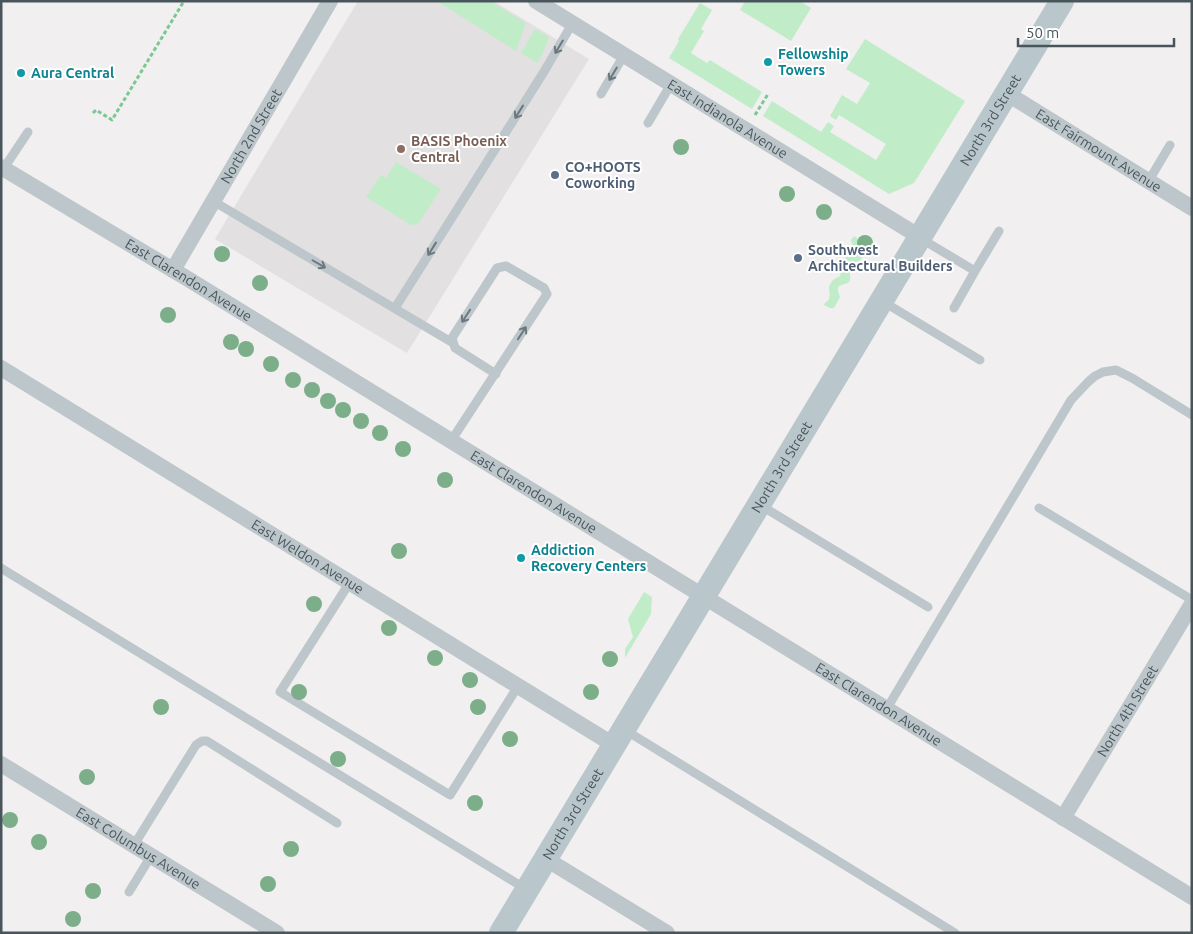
<svg xmlns="http://www.w3.org/2000/svg" width="1193" height="934" viewBox="0 0 1193 934" font-family="Ubuntu,sans-serif">
<style>
.education{fill:#e2e0e1}
.green{fill:#c1ecc8}
.lines{fill:none;stroke-linecap:round;stroke-linejoin:round}
.path{stroke:#7bc891;stroke-width:3;stroke-dasharray:4 2.5;stroke-linecap:butt}
.lane{stroke:#bcc6cb;stroke-width:9}
.street{stroke:#bcc6cb;stroke-width:16}
.secondary{stroke:#b9c7cd;stroke-width:24}
.tree{fill:#7cae8a}
.oneway{stroke:#6b787d}
.culture-dot{fill:#0f9aa8;stroke:#fff;stroke-width:2}
.education-dot{fill:#8d6e63;stroke:#fff;stroke-width:2}
.service-dot{fill:#5c6f8a;stroke:#fff;stroke-width:2}
.labels{text-anchor:middle;stroke-width:4;stroke-linejoin:round;paint-order:stroke}
.culture-label{font-size:14px;font-weight:bold;fill:#0d838f;stroke:#fff;text-anchor:start}
.street-label{font-size:14px;fill:#48565b;stroke:#fff}
.education-label{font-size:14px;font-weight:bold;fill:#785e54;stroke:#fff;text-anchor:start}
.service-label{font-size:14px;font-weight:bold;fill:#4e5e75;stroke:#fff;text-anchor:start}
</style>
<rect width="100%" height="100%" fill="#f1eff0"/>
<path class="education" d="M358,1H493L589,59L407,353L215,239Z"/>
<path class="green" d="M437,1H490L526,23L516,51Z
M745,1H800L811,8L791,41L740,10Z
M700,3L712,10L701,29L704,31L691,53L707,63L710,60L762,92L752,109L669,58L679,41L678,39Z
M535,29L549,37L542,55L537,63L521,53Z
M865,39L965,101L914,183L889,194L763,116L772,101L821,132L828,122L834,126L830,132L876,160L886,144L839,115L836,120L830,116L842,95L857,104L870,83L846,69Z
M396,162L441,189L418,224L411,225L366,197L381,175L386,178Z
M854,236L857,238L862,258C859,263 853,261 849,265C848,272 853,277 848,283C837,286 836,286 840,297L834,308H830L824,305L825,303C832,299 829,294 829,286L833,280L840,276L843,263L846,257L853,255L854,252L851,240Z
M644,592L652,597L651,614L625,658V649L633,637L628,619Z"/>
<g class="lines">
<path class="path" d="M93,113L96,110L112,120L184,1
M755,115L768,94"/>
<path class="lane" d="M601,94L624,55
M648,123L671,84
M4,168L28,132
M1148,182L1170,145
M213,201L453,343
M920,238L975,271L999,231
M882,301L980,360
M395,308L545,70L572,24
M954,308L975,271
M451,441L547,294L544,288L506,266L497,268L452,338L455,348L496,374
M760,505L928,607
M1039,508L1192,600
M1,568L526,889
M350,582L280,692L450,795L518,686
M886,710L1071,400L1088,382L1095,376L1103,372L1116,370L1132,378L1192,415
M625,730L955,933
M134,845L196,745L202,741H207L337,823
M129,892L151,856"/>
<g class="street">
<path id="s1" d="M536,1L920,237"/>
<path id="s2" d="M1006,93L1192,208"/>
<path id="s3" d="M1,167L188,279L1192,897"/>
<path id="s4" d="M173,270L330,1"/>
<path id="s5" d="M1,368L614,745"/>
<path id="s6" d="M1,764L277,933"/>
<path id="s7" d="M1063,818L1192,604"/>
<path d="M546,859L667,933"/>
</g>
<path class="secondary" id="s8" d="M501,933L1062,1"/>
</g>
<g class="tree">
<circle cx="681" cy="147" r="8"/>
<circle cx="787" cy="194" r="8"/>
<circle cx="824" cy="212" r="8"/>
<circle cx="865" cy="243" r="8"/>
<circle cx="222" cy="254" r="8"/>
<circle cx="260" cy="283" r="8"/>
<circle cx="168" cy="315" r="8"/>
<circle cx="231" cy="342" r="8"/>
<circle cx="246" cy="349" r="8"/>
<circle cx="271" cy="364" r="8"/>
<circle cx="293" cy="380" r="8"/>
<circle cx="312" cy="390" r="8"/>
<circle cx="328" cy="401" r="8"/>
<circle cx="343" cy="410" r="8"/>
<circle cx="361" cy="421" r="8"/>
<circle cx="380" cy="433" r="8"/>
<circle cx="403" cy="449" r="8"/>
<circle cx="445" cy="480" r="8"/>
<circle cx="399" cy="551" r="8"/>
<circle cx="314" cy="604" r="8"/>
<circle cx="389" cy="628" r="8"/>
<circle cx="435" cy="658" r="8"/>
<circle cx="610" cy="659" r="8"/>
<circle cx="470" cy="680" r="8"/>
<circle cx="299" cy="692" r="8"/>
<circle cx="591" cy="692" r="8"/>
<circle cx="161" cy="707" r="8"/>
<circle cx="478" cy="707" r="8"/>
<circle cx="510" cy="739" r="8"/>
<circle cx="338" cy="759" r="8"/>
<circle cx="87" cy="777" r="8"/>
<circle cx="475" cy="803" r="8"/>
<circle cx="10" cy="820" r="8"/>
<circle cx="39" cy="842" r="8"/>
<circle cx="291" cy="849" r="8"/>
<circle cx="268" cy="884" r="8"/>
<circle cx="93" cy="891" r="8"/>
<circle cx="73" cy="919" r="8"/>
</g>
<defs><path id="oneway-shaft" d="M-6 0H5M1.5-3L5.5 0L1.5 3" fill="none" stroke-width="1.6" stroke-linecap="round" stroke-linejoin="round" transform="scale(1.25)"/></defs>
<g class="oneway">
<use href="#oneway-shaft" transform="translate(559 47) rotate(121)"/>
<use href="#oneway-shaft" transform="translate(613 74) rotate(121)"/>
<use href="#oneway-shaft" transform="translate(519 112) rotate(122)"/>
<use href="#oneway-shaft" transform="translate(432 249) rotate(122)"/>
<use href="#oneway-shaft" transform="translate(319 264) rotate(30)"/>
<use href="#oneway-shaft" transform="translate(466 316) rotate(123)"/>
<use href="#oneway-shaft" transform="translate(522 333) rotate(-57)"/>
</g>
<g class="culture-dot">
<circle cx="768" cy="62" r="5"/>
<circle cx="21" cy="73" r="5"/>
<circle cx="521" cy="558" r="5"/>
</g>
<circle class="education-dot" cx="401" cy="149" r="5"/>
<g class="service-dot">
<circle cx="555" cy="175" r="5"/>
<circle cx="798" cy="258" r="5"/>
</g>
<g class="labels">
<g class="culture-label">
<text x="778" y="59">Fellowship<tspan x="778" dy="16">Towers</tspan></text>
<text x="31" y="78">Aura Central</text>
<text x="531" y="555">Addiction<tspan x="531" dy="16">Recovery Centers</tspan></text>
</g>
<g class="street-label">
<text dy="5" stroke="none"><textPath href="#s1" startOffset="225">East Indianola Avenue</textPath></text>
<text dy="5" stroke="none"><textPath href="#s8" startOffset="949">North 3rd Street</textPath></text>
<text dy="5" stroke="none"><textPath href="#s4" startOffset="155">North 2nd Street</textPath></text>
<text dy="5" stroke="none"><textPath href="#s2" startOffset="109">East Fairmount Avenue</textPath></text>
<text dy="5" stroke="none"><textPath href="#s3" startOffset="219">East Clarendon Avenue</textPath></text>
<text dy="5" stroke="none"><textPath href="#s8" startOffset="544">North 3rd Street</textPath></text>
<text dy="5" stroke="none"><textPath href="#s3" startOffset="624">East Clarendon Avenue</textPath></text>
<text dy="5" stroke="none"><textPath href="#s5" startOffset="360">East Weldon Avenue</textPath></text>
<text dy="5" stroke="none"><textPath href="#s3" startOffset="1029">East Clarendon Avenue</textPath></text>
<text dy="5" stroke="none"><textPath href="#s7" startOffset="125">North 4th Street</textPath></text>
<text dy="5" stroke="none"><textPath href="#s8" startOffset="139">North 3rd Street</textPath></text>
<text dy="5" stroke="none"><textPath href="#s6" startOffset="161">East Columbus Avenue</textPath></text>
</g>
<g class="education-label">
<text x="411" y="146">BASIS Phoenix<tspan x="411" dy="16">Central</tspan></text>
</g>
<g class="service-label">
<text x="565" y="172">CO+HOOTS<tspan x="565" dy="16">Coworking</tspan></text>
<text x="808" y="255">Southwest<tspan x="808" dy="16">Architectural Builders</tspan></text>
</g>
</g>
<rect width="1193" height="934" fill="none" stroke="#48565b" stroke-width="5"/>
<path d="M1018 38v8h156v-8" fill="none" stroke="#48565b" stroke-width="2.5"/>
<text x="1026" y="38" font-size="15" fill="#48565b" stroke="#ffffff" stroke-width="4" paint-order="stroke">50 m</text>
</svg>
